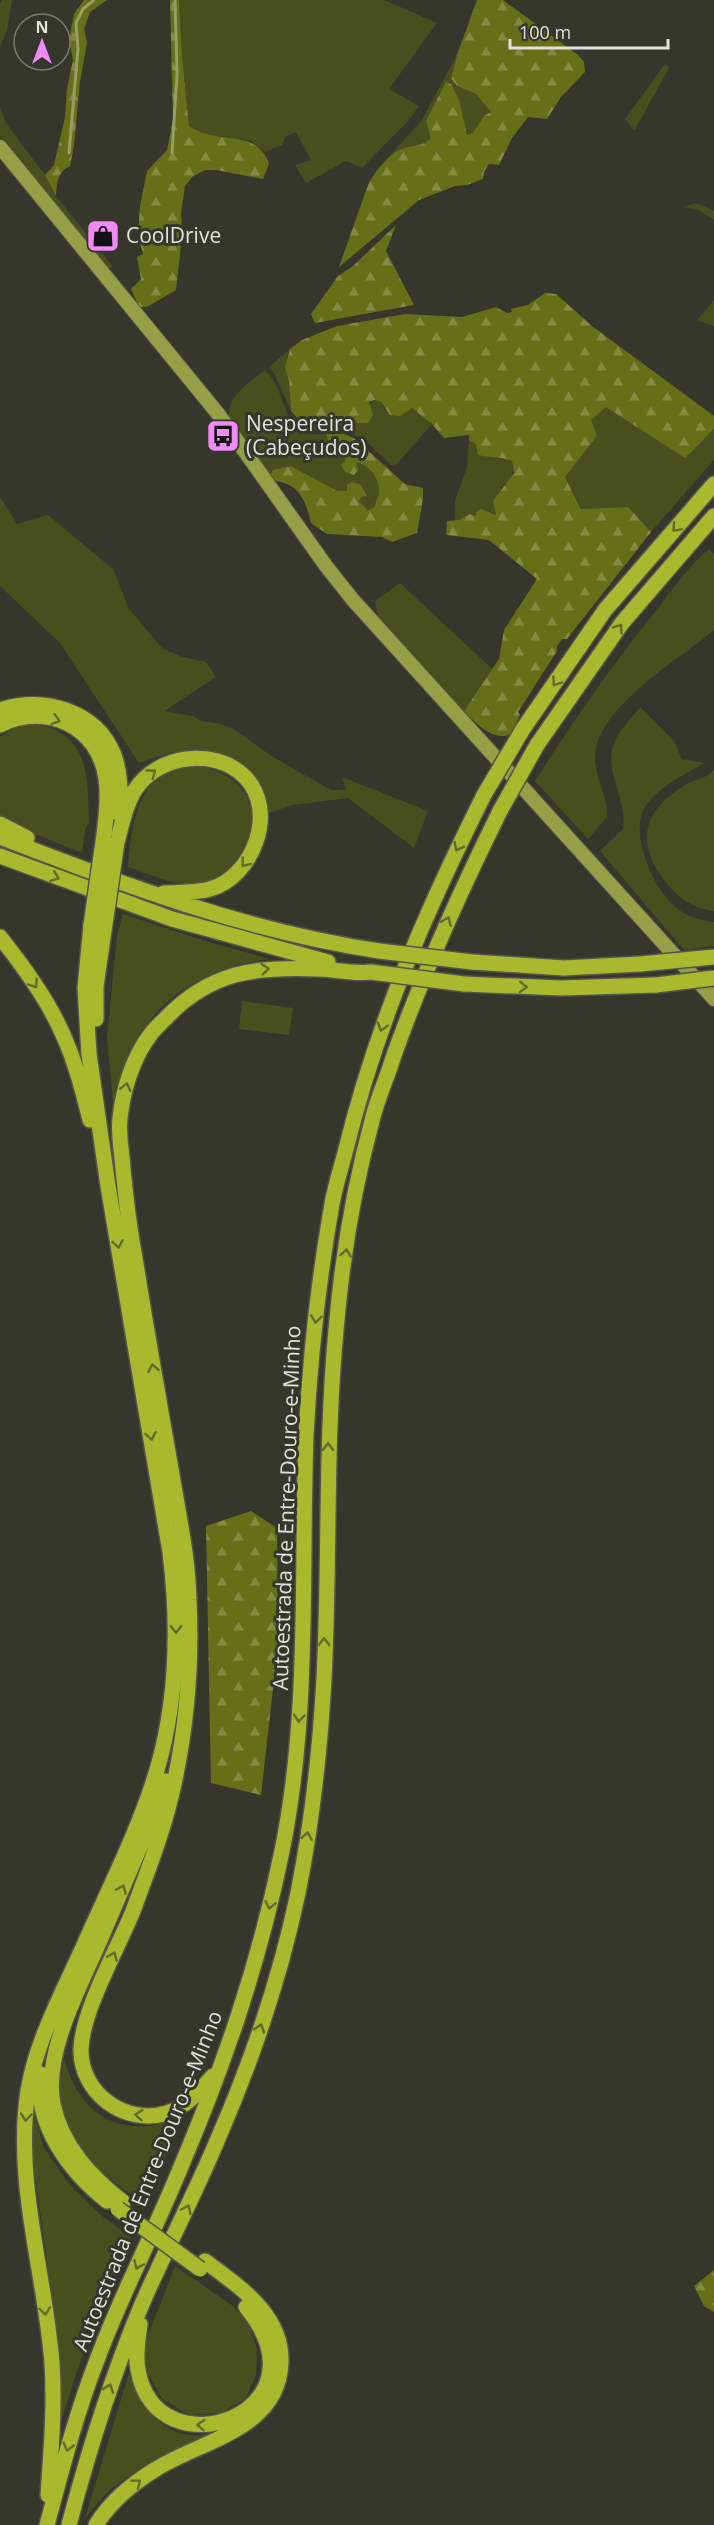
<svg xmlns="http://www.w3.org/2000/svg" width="714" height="2525" viewBox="0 0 714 2525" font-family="'Open Sans',sans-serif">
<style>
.grass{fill:#484f1f}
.forest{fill:url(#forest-firs)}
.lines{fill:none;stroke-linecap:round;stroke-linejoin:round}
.stream{stroke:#969f63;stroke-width:3}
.primary-casing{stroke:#53554c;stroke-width:16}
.highway-casing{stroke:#53554c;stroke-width:18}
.primary{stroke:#949f46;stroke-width:14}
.highway{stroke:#a9b92d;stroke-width:15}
.highway-bridge-casing{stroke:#53554c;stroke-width:18;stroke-linecap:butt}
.highway-bridge{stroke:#a9b92d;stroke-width:15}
.oneway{stroke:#636b2c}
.labels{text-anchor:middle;stroke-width:6;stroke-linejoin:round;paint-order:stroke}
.poi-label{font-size:21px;fill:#e0e2db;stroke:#35372c;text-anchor:start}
.street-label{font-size:21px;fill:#e0e2db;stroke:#35372c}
</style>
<defs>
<pattern id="forest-firs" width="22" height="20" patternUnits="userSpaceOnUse" patternTransform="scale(1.5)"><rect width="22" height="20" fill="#656f18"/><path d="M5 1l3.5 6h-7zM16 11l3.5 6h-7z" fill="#828a44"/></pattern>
</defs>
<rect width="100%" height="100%" fill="#35372c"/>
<path class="grass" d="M2,0H12L7,30L0,47V4Z
M179,0H384L437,23L389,89L419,106L408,121L362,168L346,161L306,183L295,165L311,160L296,132L285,137L282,145L265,152L251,141L206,134L189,126L182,55Z
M457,55L451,78L457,86L476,94L491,112L480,122L473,133L467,135L462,120L436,102L426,121L431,139L424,145L399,151L375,172L422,120Z
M665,64L669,67L668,70L634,131L625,119Z
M0,107L6,123L45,175L56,196L113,267L106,269L0,137Z
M697,203L714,211V220L698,210L682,207Z
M714,300V326L697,320Z
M290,349L287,356L291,411L274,373L269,367Z
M265,370C289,391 279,439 326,434L328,439L318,456L338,451L345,454V461L358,470L356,462C370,464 382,480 379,495C378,499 375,503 374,509C367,510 362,508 358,501L362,497L367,496L337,491L291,466L273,470L270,475L229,419C227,395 248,384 265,370Z
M375,400L381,402L385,410L412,408L432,424L395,466L391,465L368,443L343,428L351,418Z
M606,406L684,457L714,429V460L651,532L627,507L582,509L565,477L597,436L590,420Z
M469,440L476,444L487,457L500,456L512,461C514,475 512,479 501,488L496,515L488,513L455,521V501L467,467Z
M0,497L17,524L48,515L113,569L129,609L162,648L182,657L206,662L216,677L164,711L193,716L201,721L221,724L235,730L273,757L331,790H346L342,777L428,811L414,848L348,798L292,805L266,814L251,777L198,752H172L139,763L60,643L0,586Z
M709,549L714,554V630C680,659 595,708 595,758C595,778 608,796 607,817L588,839L535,781C573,721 613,664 658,608C674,587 689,566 709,549Z
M400,583L492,669L464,711L407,654L379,618L375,601Z
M640,707L674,741L682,759L704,763C684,775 658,787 645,807C629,833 652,885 672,904C684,916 698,920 714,922V946L684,950L600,851L623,829C628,799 602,771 615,741C620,729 632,718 640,707Z
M31,723C91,733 87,774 89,823L85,830L82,853L11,824L0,816V737L13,729Z
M192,766C287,774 260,891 181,883C164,882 145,872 128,867C131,838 133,800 157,779C166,771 180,769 192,766Z
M714,770V911C693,909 677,897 664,880C634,840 645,808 687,784C698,778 706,779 714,770Z
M123,914L205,941L270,959C184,969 122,1024 114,1113L107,1038L117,936Z
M242,1001L293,1008L289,1035L239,1029Z
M64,2058C76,2101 101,2130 150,2126C160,2126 170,2116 181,2120L145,2204C104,2176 67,2148 60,2095C59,2083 63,2069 64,2058Z
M32,2107L44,2148L71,2186L102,2216L131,2237L82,2356L60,2424L61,2359L31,2147Z
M175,2266L233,2306L250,2326L257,2349L256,2375L246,2398L221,2413L190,2415L162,2399L147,2372L145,2343Z
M129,2373C137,2402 156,2429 187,2435C196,2436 207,2434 216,2434C179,2448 145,2463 113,2487C103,2496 94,2508 85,2518Z"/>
<path class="forest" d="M84,0H107L90,12L84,29L87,42L80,82L74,145L70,166C57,172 57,183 56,196L45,175L54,165L65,117L67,89L73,60L69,40L74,14Z
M170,0H179L182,55L189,126C195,129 201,133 207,134C233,141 259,134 269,164L263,179L216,170H205L192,177L185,186L181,212L182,236L176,290L147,307H139L131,289L141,279L137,257L143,254L138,235L140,206L147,171L167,150L173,120Z
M477,0H503L578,55L584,62L585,72L561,97L547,119L528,117L512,138L499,165L489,164L484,172L483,179L467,185L455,186L419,200L339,267L369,182C376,171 388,156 399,150C411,145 421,147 431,139L426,121L446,82L451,84L459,100L467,135L473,133L484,116L491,112L476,94L457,86L451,78L457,55Z
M396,225L386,251L414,305L315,323L311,314L338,276L353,266Z
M545,293L556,294L592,326L714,416V429L685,458L606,407L591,420L597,436L565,477L581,509L628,507L651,532L567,639H562L557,646V651L518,712L520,715L511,734C493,742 476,723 464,711L499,659L504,630L537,579L489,540L446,535L447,521L459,520L470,514L476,516V512L481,509L496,515L493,501L514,473L512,461C500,456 490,458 478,455L476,444L469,440V435L444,438L432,424L412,408L400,416L390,415L381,402L375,400L369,402L373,415L368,423H358L351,418L343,428L337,426L323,430L313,429L299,420L291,411L289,381L285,367L290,349L302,340L337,326L405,314L462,317L496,307L507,313L512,312L511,309L528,305Z
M326,434H345L355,439L405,484L423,488V499L417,533L392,542L382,537L327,534L311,523C306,501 299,483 274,481L270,475L273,470L291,466L337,491H347V485L352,482L361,485L367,496L362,497L358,501L368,510L374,508C375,503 378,498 379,493C380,479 370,465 356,462L358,470L354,475L345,472L341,465L345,461V453C334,449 322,457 309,456L308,449L311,445L324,444L328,439Z
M251,1511L277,1528L278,1644L261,1795L211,1783L206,1526Z
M714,2270V2312L704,2306L694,2286Z"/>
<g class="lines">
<path class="stream" d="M69,153L78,49L76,23L83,9L94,0
M172,153L177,74L175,0"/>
<defs>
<path id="primary" d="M0,147L219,415L326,566L353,600L714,999"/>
<path id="highway" d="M0,710C43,696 96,710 114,755C121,774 121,795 120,815
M0,725C46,702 99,726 106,779C109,797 106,817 104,835
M523,729L605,610L714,484
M537,745L622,623L714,516
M0,824L27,838
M0,837C123,885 247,931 379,951
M117,842C122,825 125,805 135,790C157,755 214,747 244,776C279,810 253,877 210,889C195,893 180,892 164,893
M0,856L172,919L328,962
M0,937C24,967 49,1001 64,1037C76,1064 83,1092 90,1120
M472,962L564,968L640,964
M464,984L561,988L656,985
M96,1019V986L104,931
M41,2074C34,2125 70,2172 107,2201
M213,2076C200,2091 186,2107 167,2113C125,2126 80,2093 81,2049C82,2011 118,1948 133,1911C148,1870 165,1827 174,1784C187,1724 192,1662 189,1600C188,1556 178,1512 171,1469C159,1401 147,1333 136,1264C130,1232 126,1201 123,1169C122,1152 118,1135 120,1118C123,1089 133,1058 150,1035C154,1029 160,1024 165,1019C210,971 257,966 320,969C338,970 354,974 371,972
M123,2202C90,2176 62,2146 53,2104C43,2052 81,1985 101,1938C119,1896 137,1854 155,1812L166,1781
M140,2324C138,2340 135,2355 138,2370C156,2475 334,2414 246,2307
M48,2495C51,2451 55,2407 52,2363C45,2273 14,2182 28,2091C36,2041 63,1992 84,1945C109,1888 139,1830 157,1770C178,1698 179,1625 170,1552L108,1186L89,1054L85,988L91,925
M47,2525C62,2469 76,2414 97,2360C121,2295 154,2233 180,2169C225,2063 259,1964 282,1851C310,1714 301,1574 306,1435C310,1360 318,1284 331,1210C334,1189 341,1169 346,1149C377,1023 426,911 484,795
M69,2525C89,2449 112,2376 142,2304C166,2249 194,2196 217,2141C252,2061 280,1978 298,1893C312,1823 320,1751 324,1679C330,1563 325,1446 336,1330C342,1259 354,1186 373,1117C378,1097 387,1078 393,1058C423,973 460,892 500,811
M96,2525C110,2502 133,2483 156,2469C202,2440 278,2430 281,2363C283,2314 239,2287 205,2261"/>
</defs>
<use href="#primary" class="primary-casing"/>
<use href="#highway" class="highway-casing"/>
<use href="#primary" class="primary"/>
<use href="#highway" class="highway"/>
<defs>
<path id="highway-bridge" d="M484,795L523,729
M500,811L537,745
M91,925L104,835
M104,931L117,842
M379,951L472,962
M640,964L714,957
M371,972L464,984
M656,985L714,978
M118,2209L200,2269"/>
</defs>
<use href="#highway-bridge" class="highway-bridge-casing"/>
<use href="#highway-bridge" class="highway-bridge"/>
</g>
<defs><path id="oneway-chevron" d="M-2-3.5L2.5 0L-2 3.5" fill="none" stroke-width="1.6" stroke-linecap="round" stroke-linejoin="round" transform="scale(1.5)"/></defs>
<g class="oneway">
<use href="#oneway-chevron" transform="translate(676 528) rotate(131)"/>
<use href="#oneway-chevron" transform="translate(619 628) rotate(-54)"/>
<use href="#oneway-chevron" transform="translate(556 682) rotate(125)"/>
<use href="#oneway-chevron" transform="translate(56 720) rotate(17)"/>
<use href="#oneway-chevron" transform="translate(152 773) rotate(-36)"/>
<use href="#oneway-chevron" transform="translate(458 847) rotate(117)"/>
<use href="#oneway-chevron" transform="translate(245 863) rotate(129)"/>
<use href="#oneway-chevron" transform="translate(55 877) rotate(21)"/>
<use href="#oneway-chevron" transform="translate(447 921) rotate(-68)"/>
<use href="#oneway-chevron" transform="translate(265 969) rotate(-6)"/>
<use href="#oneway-chevron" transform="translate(34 984) rotate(56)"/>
<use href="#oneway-chevron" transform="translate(523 987) rotate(2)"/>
<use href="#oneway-chevron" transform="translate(382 1027) rotate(108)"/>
<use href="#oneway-chevron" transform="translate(126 1087) rotate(-77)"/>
<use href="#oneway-chevron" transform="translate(118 1244) rotate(80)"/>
<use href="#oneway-chevron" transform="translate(346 1253) rotate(-82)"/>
<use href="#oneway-chevron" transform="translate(316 1319) rotate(97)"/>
<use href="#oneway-chevron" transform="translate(153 1368) rotate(-100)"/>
<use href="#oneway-chevron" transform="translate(151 1436) rotate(80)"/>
<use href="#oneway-chevron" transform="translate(328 1447) rotate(-89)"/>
<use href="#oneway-chevron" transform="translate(176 1629) rotate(89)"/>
<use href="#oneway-chevron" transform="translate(324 1642) rotate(-89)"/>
<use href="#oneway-chevron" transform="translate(299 1718) rotate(95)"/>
<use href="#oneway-chevron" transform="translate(307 1836) rotate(-81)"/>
<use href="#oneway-chevron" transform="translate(122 1889) rotate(-67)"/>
<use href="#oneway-chevron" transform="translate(270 1905) rotate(102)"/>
<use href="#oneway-chevron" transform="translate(113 1956) rotate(-67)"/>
<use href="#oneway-chevron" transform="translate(260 2028) rotate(-71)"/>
<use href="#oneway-chevron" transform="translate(139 2115) rotate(-175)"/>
<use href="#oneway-chevron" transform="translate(26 2117) rotate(95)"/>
<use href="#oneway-chevron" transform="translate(187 2209) rotate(-65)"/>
<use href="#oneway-chevron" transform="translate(138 2265) rotate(114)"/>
<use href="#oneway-chevron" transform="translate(45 2311) rotate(82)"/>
<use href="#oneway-chevron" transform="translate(109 2388) rotate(-71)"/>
<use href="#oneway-chevron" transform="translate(201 2425) rotate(-176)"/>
<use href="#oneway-chevron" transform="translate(68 2447) rotate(105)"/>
<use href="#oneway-chevron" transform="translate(137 2483) rotate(-37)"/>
</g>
<defs>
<symbol id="shop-square" viewBox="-11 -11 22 22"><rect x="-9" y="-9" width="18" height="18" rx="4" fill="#f18af4" stroke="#35372c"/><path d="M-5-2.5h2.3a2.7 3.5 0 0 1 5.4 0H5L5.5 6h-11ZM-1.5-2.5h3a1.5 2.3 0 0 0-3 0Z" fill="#111"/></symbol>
<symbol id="bus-square" viewBox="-11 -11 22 22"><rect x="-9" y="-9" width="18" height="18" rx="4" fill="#f18af4" stroke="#35372c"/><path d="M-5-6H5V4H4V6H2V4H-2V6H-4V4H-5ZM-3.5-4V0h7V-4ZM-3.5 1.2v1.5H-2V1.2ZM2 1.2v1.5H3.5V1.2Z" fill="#111"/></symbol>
</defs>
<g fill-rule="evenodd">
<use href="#shop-square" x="84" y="217" width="38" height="38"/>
<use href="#bus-square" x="204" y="417" width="38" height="38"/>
</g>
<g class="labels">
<g class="poi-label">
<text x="126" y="243">CoolDrive</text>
<text x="246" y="431">Nespereira<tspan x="246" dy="24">(Cabeçudos)</tspan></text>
</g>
<g class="street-label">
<text transform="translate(287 1508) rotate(-88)" y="7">Autoestrada de Entre-Douro-e-Minho</text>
<text transform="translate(148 2181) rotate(-68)" y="7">Autoestrada de Entre-Douro-e-Minho</text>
</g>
</g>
<g transform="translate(42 42)"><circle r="28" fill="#35372c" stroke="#797b72" stroke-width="1.5"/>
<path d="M0-4.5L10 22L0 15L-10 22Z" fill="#f18af4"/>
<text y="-9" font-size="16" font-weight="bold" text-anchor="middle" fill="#e0e2db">N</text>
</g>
<path d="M510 39v9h158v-9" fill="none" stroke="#e0e2db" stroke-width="3"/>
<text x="519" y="39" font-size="18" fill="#e0e2db" stroke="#35372c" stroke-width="4.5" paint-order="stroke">100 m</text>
</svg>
